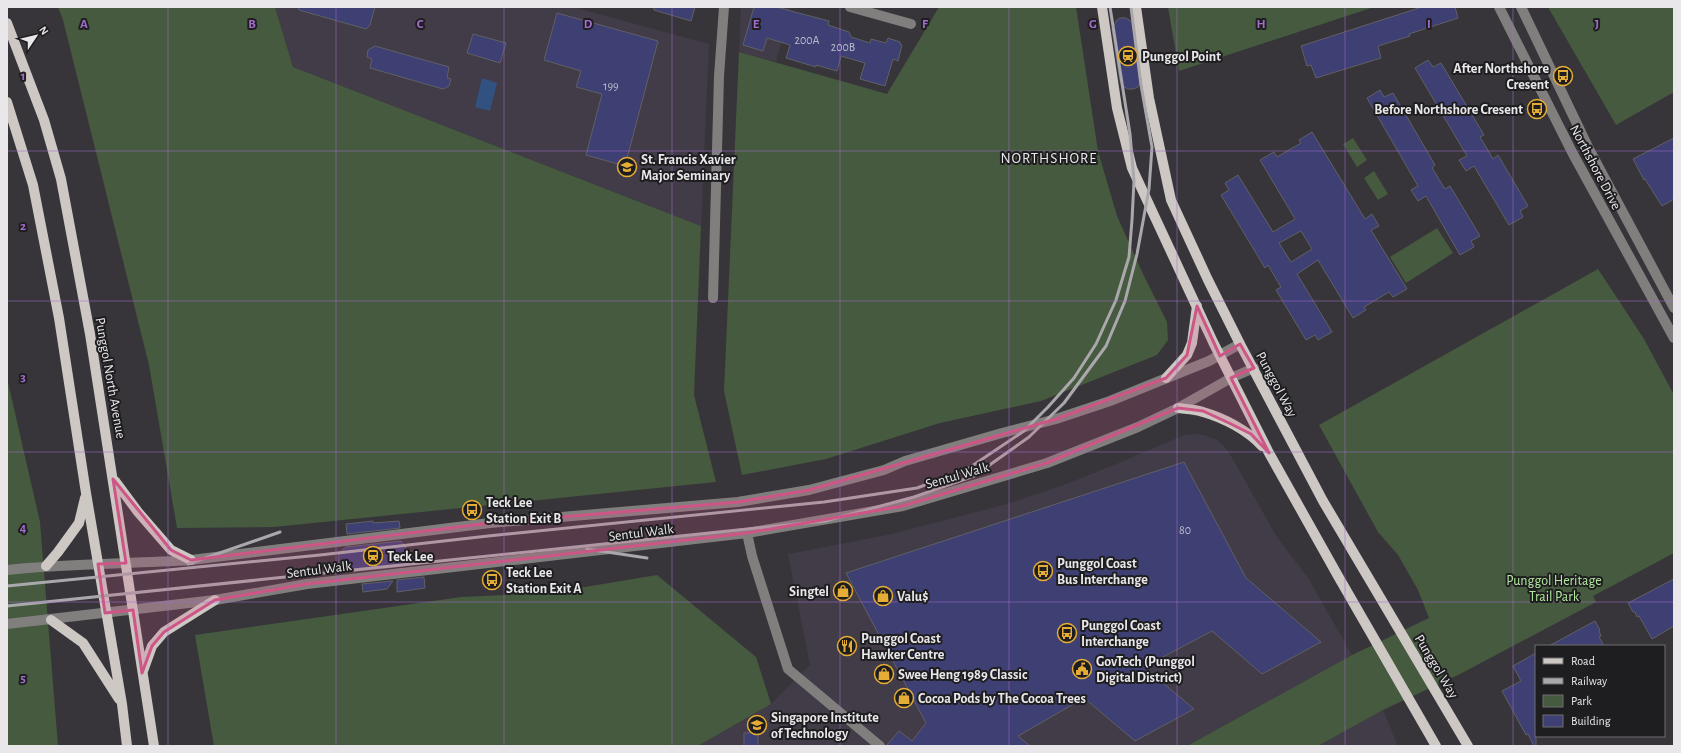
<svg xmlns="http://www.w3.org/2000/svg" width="1681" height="753" viewBox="0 0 1681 753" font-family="'Alegreya Sans',sans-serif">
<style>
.built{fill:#413c47}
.green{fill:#455a3e}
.water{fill:#315280}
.building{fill:#3e3f73;stroke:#606066;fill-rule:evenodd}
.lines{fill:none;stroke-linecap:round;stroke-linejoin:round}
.minor{stroke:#817f7d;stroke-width:10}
.major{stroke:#cdc8c4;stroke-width:10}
.rail{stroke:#aaa8ac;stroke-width:3}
.marked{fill:#ce5686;fill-opacity:0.2;stroke:#ce5686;stroke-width:3;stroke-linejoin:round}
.grid{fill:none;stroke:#a26dce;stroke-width:1;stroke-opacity:0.55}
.labels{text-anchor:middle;stroke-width:4;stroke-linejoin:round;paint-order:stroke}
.number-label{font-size:12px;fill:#bebdcc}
.poi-label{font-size:14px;font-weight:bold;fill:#e9e7ea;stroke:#1e1d1f;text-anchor:start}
.street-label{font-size:14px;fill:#e9e7ea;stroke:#1e1d1f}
.park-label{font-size:14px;fill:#b2e99d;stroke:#1e1d1f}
.neighbourhood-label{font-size:15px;letter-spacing:1px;fill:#e9e7ea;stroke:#1e1d1f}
.grid-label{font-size:13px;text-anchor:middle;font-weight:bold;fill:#a26dce;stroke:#1e1d1f;stroke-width:4;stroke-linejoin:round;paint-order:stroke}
</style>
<rect width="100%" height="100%" fill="#37353a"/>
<path class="built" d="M275,7H573L709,44L701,226L293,67Z
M741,7H791L776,62L739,52Z
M1196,434L1205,435L1217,440L1224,446L1230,454L1277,537L1308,578L1352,655L1187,746H698L771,704L810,665L788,554L887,535L1007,504L1061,486L1114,465L1184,435Z
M1383,710L1398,746H1318Z"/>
<path class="green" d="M58,7H275L293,67L701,226L694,395L716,482L274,527L177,528L149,365L63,20Z
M939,7H1076L1098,151L1117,216L1143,274L1167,322L1168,340L1157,355L1041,401L940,423L826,459L742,475L724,391L739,52L887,94Z
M1168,7H1374L1179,71Z
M1548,7H1674V92L1616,125Z
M1353,138L1367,160L1357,167L1343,144Z
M1374,171L1388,194L1378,200L1364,178Z
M1437,228L1453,253L1406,283L1390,257Z
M1598,269L1644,339L1674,395V553L1593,596L1596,602L1462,673L1383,710L1318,746H1187L1352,655L1429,618L1418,590L1398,555L1378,532L1319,425Z
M7,378L40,522L58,746H7Z
M657,575L756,657L771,704L698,746H214L195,635L461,597L549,593Z"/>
<path class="water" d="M482,78L497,83L490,111L475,107Z"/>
<path class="building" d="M299,7H375L370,25L366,29L299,10Z
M654,7H695L691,21L654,10Z
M754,7H776L829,21L828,25L849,32L851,37L870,43L871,39L886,43L888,38L900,42V44L902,45L898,61L893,59L885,86L860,79L865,63L841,56L837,71L816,65V67L786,58L790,45L767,38L763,51L743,45Z
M1422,7H1455L1458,18L1409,34L1410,36L1378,46L1381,58L1316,78L1311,65L1307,66L1301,46Z
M557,13L658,41L625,166L586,155L602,94L576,87L581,71L544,60Z
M1120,18H1126L1132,22L1140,83L1138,87L1133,89H1128L1122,86L1120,81L1112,29L1117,20Z
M473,34L506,43L500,63L467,53Z
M375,46L449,67L447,78L451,79L449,86L443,89L370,68L372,59L367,57L368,50Z
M1428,60L1433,67L1441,63L1484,135L1480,137L1493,159L1498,155L1528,206L1520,211L1523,217L1509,225L1474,166L1466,171L1459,160L1467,156L1415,68Z
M1380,90L1384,97L1393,93L1435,165L1432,168L1445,189L1450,186L1480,236L1471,241L1474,247L1460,255L1426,196L1418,201L1411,190L1418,186L1367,98Z
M1312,132L1365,219L1372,214L1379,226L1371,230L1407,289L1393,297L1389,292L1364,307L1366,310L1353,318L1318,260L1297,274L1332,332L1318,340L1315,335L1306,340L1276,290L1281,287L1268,265L1265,268L1221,195L1229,190L1225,183L1238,175L1273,232L1295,219L1260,160L1274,152L1277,157L1301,143L1299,140ZM1301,231L1312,249L1291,262L1279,243Z
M1674,138V199L1662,206L1645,179L1644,180L1633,159Z
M1184,462L1246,578L1321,642L1262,674L1212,631L1144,667L1194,709L1135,741L1084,698L1018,736L1030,746H886L899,731L912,741L926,723L846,573Z
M373,521V523L399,521L400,528L347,534L346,524Z
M401,541L407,549L409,555L408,561L404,566L350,572L344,570L339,565L338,558L340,552L346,547Z
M424,577L425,588L397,592V580Z
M1674,579V626L1652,639L1639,616L1637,617L1635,612H1633L1628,603Z
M393,581L387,589L363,592L362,584Z
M1595,621L1600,630L1599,631L1601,636L1599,637L1604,646H1549Z
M1536,653V746H1534L1528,734L1526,735L1502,691L1521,681L1513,666Z
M744,733H758V746H744Z"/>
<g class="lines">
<path class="minor" d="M850,7L911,24
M1499,7L1573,154L1674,338
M1521,7L1588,147L1674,308
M713,298L719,76L724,7
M747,533L752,556L788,669L880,746
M7,570C68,563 130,564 191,560L490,523L738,502L809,490L884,470L905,461L1002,433L1056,419L1110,401L1209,361L1240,344
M7,624L215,600L307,584L747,533L903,506L1047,463L1138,427L1178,408L1231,378L1254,368"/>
<path class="major" d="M1102,7L1117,108L1132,168L1213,342L1269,453L1338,576L1436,746
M1136,7L1149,98L1171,200L1208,280L1240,344L1323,501L1468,746
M7,23L44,120L61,179L90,334L154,746
M7,102L33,185L59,318L86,493L122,704L127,746
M1166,378L1187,355L1192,343L1197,306
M1178,408C1186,409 1195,409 1203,412C1224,418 1247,430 1262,446
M115,481L138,512L171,550L191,560
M46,566L58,552L79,523L85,498
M51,620L83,643L119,699
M143,671L152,646L164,632L215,600"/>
<path class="rail" d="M587,549L647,558
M188,564L280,532
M7,586L320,555L488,536L824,502L917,488L966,470L1024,431L1048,407L1074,378L1096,344L1116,300L1129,257L1132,220L1134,181L1130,134L1110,7
M7,606L825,521L914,497L974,476L1029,437L1064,403L1106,346L1125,301L1137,254L1149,189L1152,147L1141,85L1131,7"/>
</g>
<path class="marked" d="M1197,306L1220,356L1240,344L1254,368L1231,378L1269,453L1251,434L1229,423L1203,411L1178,408L1047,463L903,506L747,533L307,584L215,600L164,632L152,646L142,673L133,610L105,613L98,564L126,563L113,479L171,550L191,560L490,523L738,502L809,490L1056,419L1166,378L1187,355Z"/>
<path class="grid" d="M168,7V746M336,7V746M504,7V746M672,7V746M840,7V746M1009,7V746M1177,7V746M1345,7V746M1513,7V746M7,151H1674M7,301H1674M7,452H1674M7,602H1674"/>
<defs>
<symbol id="station-ring" viewBox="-11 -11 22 22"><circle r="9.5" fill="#1e1d1f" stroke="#e5ad36" stroke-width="1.5"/><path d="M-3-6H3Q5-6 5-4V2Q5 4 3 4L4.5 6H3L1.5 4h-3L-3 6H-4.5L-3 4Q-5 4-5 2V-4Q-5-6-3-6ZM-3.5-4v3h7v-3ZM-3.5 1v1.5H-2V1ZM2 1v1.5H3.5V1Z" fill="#e5ad36"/></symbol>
<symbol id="bus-ring" viewBox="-11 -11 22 22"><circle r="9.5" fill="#1e1d1f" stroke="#e5ad36" stroke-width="1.5"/><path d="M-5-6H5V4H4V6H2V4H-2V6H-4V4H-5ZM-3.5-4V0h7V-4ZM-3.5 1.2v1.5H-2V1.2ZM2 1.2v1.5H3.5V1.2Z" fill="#e5ad36"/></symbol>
<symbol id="school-ring" viewBox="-11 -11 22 22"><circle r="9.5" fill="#1e1d1f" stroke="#e5ad36" stroke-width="1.5"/><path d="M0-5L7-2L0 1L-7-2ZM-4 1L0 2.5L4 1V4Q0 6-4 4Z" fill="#e5ad36"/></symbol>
<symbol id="shop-ring" viewBox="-11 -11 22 22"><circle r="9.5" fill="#1e1d1f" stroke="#e5ad36" stroke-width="1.5"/><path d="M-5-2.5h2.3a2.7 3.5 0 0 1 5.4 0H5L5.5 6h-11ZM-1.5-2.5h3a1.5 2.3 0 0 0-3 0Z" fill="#e5ad36"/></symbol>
<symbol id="restaurant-ring" viewBox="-11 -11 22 22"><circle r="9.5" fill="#1e1d1f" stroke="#e5ad36" stroke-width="1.5"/><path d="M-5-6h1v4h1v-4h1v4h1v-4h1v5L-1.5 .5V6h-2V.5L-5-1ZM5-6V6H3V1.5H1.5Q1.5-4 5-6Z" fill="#e5ad36"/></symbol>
<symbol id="civic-ring" viewBox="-11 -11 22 22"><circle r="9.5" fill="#1e1d1f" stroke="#e5ad36" stroke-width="1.5"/><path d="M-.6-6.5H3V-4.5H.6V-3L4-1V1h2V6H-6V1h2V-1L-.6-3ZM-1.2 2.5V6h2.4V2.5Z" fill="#e5ad36"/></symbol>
<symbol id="university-ring" viewBox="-11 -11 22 22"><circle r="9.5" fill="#1e1d1f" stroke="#e5ad36" stroke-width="1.5"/><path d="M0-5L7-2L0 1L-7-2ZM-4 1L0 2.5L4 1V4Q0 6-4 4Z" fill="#e5ad36"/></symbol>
</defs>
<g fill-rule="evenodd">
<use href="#station-ring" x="1117" y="45" width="22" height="22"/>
<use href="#bus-ring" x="1552" y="65" width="22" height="22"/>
<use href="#bus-ring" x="1526" y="98" width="22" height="22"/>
<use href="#school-ring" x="616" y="156" width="22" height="22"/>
<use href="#bus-ring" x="461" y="499" width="22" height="22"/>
<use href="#station-ring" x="362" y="545" width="22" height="22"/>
<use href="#bus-ring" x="1032" y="560" width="22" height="22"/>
<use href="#bus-ring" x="481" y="569" width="22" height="22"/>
<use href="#shop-ring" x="832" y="580" width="22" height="22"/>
<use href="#shop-ring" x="872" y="585" width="22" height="22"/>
<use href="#bus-ring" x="1056" y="622" width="22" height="22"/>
<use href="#restaurant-ring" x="836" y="635" width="22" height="22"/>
<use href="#civic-ring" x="1071" y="658" width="22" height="22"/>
<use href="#shop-ring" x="873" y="663" width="22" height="22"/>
<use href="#shop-ring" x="893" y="687" width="22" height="22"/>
<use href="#university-ring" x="746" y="714" width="22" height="22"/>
</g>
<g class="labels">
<g class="number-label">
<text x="807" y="44">200A</text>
<text x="843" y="51">200B</text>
<text x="611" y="90">199</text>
<text x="1185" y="534">80</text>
</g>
<g class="poi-label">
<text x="1142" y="61">Punggol Point</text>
<text x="1549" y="73" text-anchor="end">After Northshore<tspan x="1549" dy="16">Cresent</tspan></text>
<text x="1523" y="114" text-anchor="end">Before Northshore Cresent</text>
<text x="641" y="164">St. Francis Xavier<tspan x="641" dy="16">Major Seminary</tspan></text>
<text x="486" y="507">Teck Lee<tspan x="486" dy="16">Station Exit B</tspan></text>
<text x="387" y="561">Teck Lee</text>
<text x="1057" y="568">Punggol Coast<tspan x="1057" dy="16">Bus Interchange</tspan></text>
<text x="506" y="577">Teck Lee<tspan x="506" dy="16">Station Exit A</tspan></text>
<text x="829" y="596" text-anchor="end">Singtel</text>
<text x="897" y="601">Valu$</text>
<text x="1081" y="630">Punggol Coast<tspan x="1081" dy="16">Interchange</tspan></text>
<text x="861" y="643">Punggol Coast<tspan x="861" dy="16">Hawker Centre</tspan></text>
<text x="1096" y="666">GovTech (Punggol<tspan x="1096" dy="16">Digital District)</tspan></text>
<text x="898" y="679">Swee Heng 1989 Classic</text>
<text x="918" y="703">Cocoa Pods by The Cocoa Trees</text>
<text x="771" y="722">Singapore Institute<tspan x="771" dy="16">of Technology</tspan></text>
</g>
<g class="street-label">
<text transform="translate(1596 167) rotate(62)" y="5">Northshore Drive</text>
<text transform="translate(111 378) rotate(80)" y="5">Punggol North Avenue</text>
<text transform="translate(1277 384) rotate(62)" y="5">Punggol Way</text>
<text transform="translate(957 475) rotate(-16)" y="5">Sentul Walk</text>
<text transform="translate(641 532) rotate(-7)" y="5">Sentul Walk</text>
<text transform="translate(319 569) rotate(-7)" y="5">Sentul Walk</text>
<text transform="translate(1437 666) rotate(59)" y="5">Punggol Way</text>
</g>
<g class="park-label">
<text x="1554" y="585">Punggol Heritage<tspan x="1554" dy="16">Trail Park</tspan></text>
</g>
<g class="neighbourhood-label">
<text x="1049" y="163">NORTHSHORE</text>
</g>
</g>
<g class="grid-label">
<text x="84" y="28">A</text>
<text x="252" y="28">B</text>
<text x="420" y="28">C</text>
<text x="588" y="28">D</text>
<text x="756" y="28">E</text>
<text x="925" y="28">F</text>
<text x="1093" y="28">G</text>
<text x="1261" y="28">H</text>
<text x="1429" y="28">I</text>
<text x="1597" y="28">J</text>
<text x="23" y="80">1</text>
<text x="23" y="230">2</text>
<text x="23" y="381">3</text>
<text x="23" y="532">4</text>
<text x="23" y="682">5</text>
</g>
<rect width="1681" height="753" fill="none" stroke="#e9e7ea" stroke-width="16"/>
<rect x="1535" y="645" width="130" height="92" fill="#1e1d1f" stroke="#6f6e70"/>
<rect x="1543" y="658" width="20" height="6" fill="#cdc8c4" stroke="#6f6e70"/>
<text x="1571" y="665" font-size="12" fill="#e9e7ea">Road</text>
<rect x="1543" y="678" width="20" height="6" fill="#aaa8ac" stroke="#6f6e70"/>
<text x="1571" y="685" font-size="12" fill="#e9e7ea">Railway</text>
<rect x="1543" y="695" width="20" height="12" fill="#455a3e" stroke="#6f6e70"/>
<text x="1571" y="705" font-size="12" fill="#e9e7ea">Park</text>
<rect x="1543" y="715" width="20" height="12" fill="#3e3f73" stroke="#6f6e70"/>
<text x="1571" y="725" font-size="12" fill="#e9e7ea">Building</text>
<g transform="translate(36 36) rotate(55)" stroke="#1e1d1f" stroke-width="3" paint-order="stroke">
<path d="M0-3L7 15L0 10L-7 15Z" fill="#e9e7ea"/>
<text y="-6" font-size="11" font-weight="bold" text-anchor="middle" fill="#e9e7ea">N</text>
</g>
</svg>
